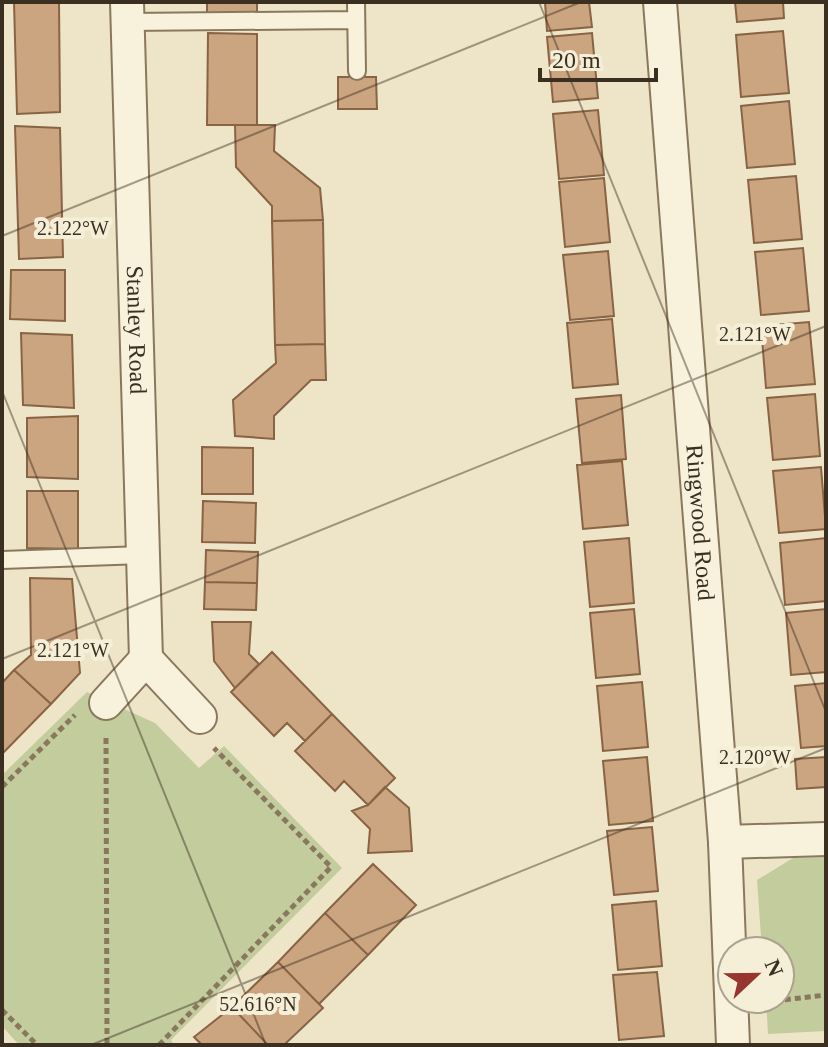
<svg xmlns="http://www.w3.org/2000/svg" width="828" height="1047" viewBox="0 0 828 1047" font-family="Georgia,serif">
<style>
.green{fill:#c3cc9c}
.building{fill:#cba480;stroke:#886444;stroke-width:2}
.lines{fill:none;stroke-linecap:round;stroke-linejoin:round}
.service-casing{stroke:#8a785e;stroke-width:20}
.minor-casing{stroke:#8a785e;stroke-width:36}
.path{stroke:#8a785e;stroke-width:5;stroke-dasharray:6 4;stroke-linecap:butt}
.service{stroke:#f8f2dc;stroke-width:16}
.minor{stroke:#f8f2dc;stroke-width:32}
.ticks{fill:none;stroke:#3b2f21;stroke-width:2;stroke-opacity:0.45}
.labels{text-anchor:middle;stroke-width:8;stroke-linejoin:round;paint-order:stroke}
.street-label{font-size:24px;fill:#3b2f21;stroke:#f5efd8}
.ticks-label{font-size:20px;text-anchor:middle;fill:#3b2f21;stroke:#f5efd8;stroke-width:8;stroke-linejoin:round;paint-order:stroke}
</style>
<rect width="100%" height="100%" fill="#eee5c9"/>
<path class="green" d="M87,692L155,723L199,768L224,746L342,868L171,1040L174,1045H19L2,1026V775Z
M826,857V1031L768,1034L766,999H780V951H762L757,880L793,858Z"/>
<path class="building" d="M14,2H59L60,112L17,114Z
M207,2H257V14H207Z
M545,2H589L592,27L547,31Z
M735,2H783L784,18L737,22Z
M783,31L789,93L741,97L736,35Z
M208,33L257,34V125H207Z
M592,33L598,98L553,102L547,37Z
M338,77H376L377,109H338Z
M789,101L795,164L747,168L741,106Z
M598,110L604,175L559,179L553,114Z
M235,125H275L274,151L320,188L323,220L272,221V206L236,167Z
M15,126L60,128L63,257L19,259Z
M796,176L802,239L754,243L748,180Z
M604,178L610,242L565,247L559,182Z
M323,220L325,344L275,345L272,221Z
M803,248L809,311L761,315L755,252Z
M608,251L614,316L570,320L563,255Z
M11,270H65V321L10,319Z
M612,319L618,384L573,388L567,323Z
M809,322L815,384L766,388L761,326Z
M21,333L72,335L74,408L23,405Z
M325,344L326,380H311L274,416V439L235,436L233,400L276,363L275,345Z
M815,394L820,456L773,460L767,398Z
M621,395L626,459L582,463L576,399Z
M78,416V479L27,477V418Z
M202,447L253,448V494H202Z
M622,461L628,525L583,529L577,465Z
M821,467L826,529L779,533L773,471Z
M27,491H78V549L27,548Z
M203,501L256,503L255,543L202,542Z
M629,538L634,603L590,607L584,542Z
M826,538V601L785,605L780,543Z
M206,550L258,552L257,583L205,582Z
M30,578L72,579L80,673L51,704L14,670L31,655Z
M205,582L257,583L256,610L204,609Z
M634,609L640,674L596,678L590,613Z
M826,609V672L791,675L786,613Z
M212,622H251L249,654L259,664L235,688L214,661Z
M272,652L332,714L305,741L287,723L274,736L231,692Z
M14,670L51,704L2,754V683Z
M642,682L648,747L603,751L597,686Z
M826,683V746L801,748L795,686Z
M332,714L395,778L368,805L344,781L335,791L295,751Z
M647,757L653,821L609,825L603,761Z
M826,757V787L797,789L795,759Z
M385,787L409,808L412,851L368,853L370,829L352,811L368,805Z
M652,827L658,891L614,895L607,831Z
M373,864L416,905L368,955L325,913Z
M656,901L662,966L618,970L612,905Z
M325,913L368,955L319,1004L278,962Z
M278,962L323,1008L284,1045H268L232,1007Z
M657,972L664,1036L619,1040L613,975Z
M232,1007L268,1045H202L194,1037Z"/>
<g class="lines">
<defs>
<path id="service" d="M356,2L357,71
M128,22L355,20
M2,560L143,555"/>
<g id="minor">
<path id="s1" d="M127,2L146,659"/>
<path id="s2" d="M660,2L725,842L733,1045"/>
<path d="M106,703L146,659L200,717"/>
<path d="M725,842L826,839"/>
</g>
</defs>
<use href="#service" class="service-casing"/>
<use href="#minor" class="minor-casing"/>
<path class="path" d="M106,738L107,1045
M2,787L75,715
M765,1002L826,995
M2,1010L37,1045
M159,1045L331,867L214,748"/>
<use href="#service" class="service"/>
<use href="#minor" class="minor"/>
</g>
<path class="ticks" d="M539,2L826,712M2,236L581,2M2,391L266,1045M2,659L826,326M91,1045L826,748"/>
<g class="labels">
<g class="street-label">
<text dy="8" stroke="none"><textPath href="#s1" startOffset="328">Stanley Road</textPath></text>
<text dy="8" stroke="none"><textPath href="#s2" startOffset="522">Ringwood Road</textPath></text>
</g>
</g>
<g class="ticks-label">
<text x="73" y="235">2.122°W</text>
<text x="755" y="341">2.121°W</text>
<text x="73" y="657">2.121°W</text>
<text x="755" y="764">2.120°W</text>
<text x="258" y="1011">52.616°N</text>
</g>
<rect width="828" height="1047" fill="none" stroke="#3b2f21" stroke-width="8"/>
<g transform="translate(756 975) rotate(68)"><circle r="38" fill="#f5efd8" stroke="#aba28f" stroke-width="2"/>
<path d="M0-6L14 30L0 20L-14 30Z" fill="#97352f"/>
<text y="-12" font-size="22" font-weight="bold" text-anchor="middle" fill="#3b2f21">N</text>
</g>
<path d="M540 68v12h116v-12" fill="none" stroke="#3b2f21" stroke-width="4"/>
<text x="552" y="68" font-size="24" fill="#3b2f21" stroke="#f5efd8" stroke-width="6" paint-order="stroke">20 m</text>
</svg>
